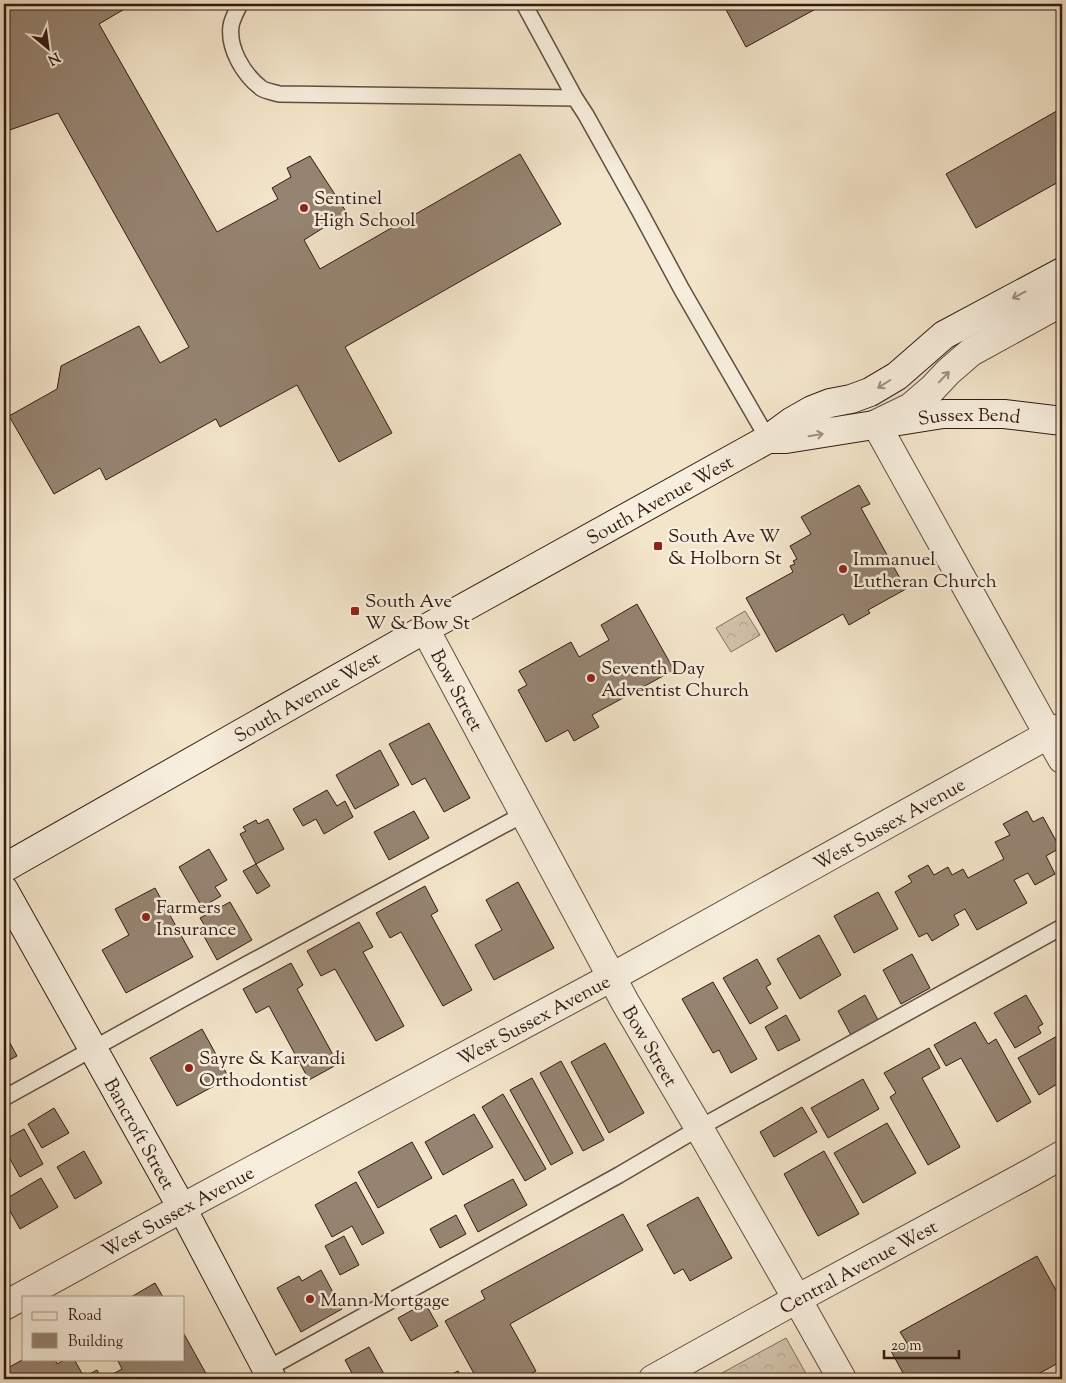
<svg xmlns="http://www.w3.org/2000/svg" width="1066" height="1383" viewBox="0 0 1066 1383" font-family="'Sorts Mill Goudy',serif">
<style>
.park{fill:url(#park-crowns);stroke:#826f5e}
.building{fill:#968472;stroke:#321b12}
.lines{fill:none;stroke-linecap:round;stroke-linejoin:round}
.lane-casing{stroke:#624e40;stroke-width:18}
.street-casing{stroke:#624e40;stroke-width:30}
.secondary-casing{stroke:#321b12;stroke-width:30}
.lane{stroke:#f7eedd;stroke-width:15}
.street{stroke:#f7eedd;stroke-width:28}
.secondary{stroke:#f7eedd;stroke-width:28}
.oneway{stroke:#9e8f82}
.poi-dot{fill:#8f2418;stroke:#f7eedd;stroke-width:2}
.labels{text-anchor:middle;stroke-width:5;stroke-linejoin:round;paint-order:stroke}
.poi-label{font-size:19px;fill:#321b12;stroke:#f7eedd;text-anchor:start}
.street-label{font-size:19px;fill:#321b12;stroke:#f7eedd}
</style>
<defs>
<pattern id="park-crowns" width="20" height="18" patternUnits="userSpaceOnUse" patternTransform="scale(1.25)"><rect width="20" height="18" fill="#d2c3ab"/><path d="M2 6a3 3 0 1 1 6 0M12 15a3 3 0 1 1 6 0" fill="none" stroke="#b5a792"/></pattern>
</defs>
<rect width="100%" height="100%" fill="#f3e5ca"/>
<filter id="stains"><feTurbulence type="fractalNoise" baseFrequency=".004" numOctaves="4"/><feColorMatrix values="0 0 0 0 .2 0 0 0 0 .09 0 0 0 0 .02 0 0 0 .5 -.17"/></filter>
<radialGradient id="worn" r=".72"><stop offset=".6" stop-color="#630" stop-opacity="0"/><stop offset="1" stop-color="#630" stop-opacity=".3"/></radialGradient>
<path class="park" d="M745,611L760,635L731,652L716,628Z
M786,1338L809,1379H711Z"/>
<path class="building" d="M4,4H133L99,24L217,232L278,199L272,188L291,177L287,168L310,156L347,213L304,240L320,269L520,154L561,224L345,347L392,433L339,462L297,385L220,427L216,419L106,480L100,468L54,494L9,416L57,389L61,366L139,326L160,363L189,347L58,113L4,132Z
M153,4H167L156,10Z
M723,4H822L823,5L746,47Z
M1062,108V180L976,228L946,174Z
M859,485L870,504L861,508L906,589L868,610L870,613L849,625L843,614L776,652L746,598L793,572L790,566L795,564L793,561L797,559L790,546L811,534L801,517Z
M637,604L674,670L592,715L599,727L574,741L568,730L546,742L518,690L527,685L519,671L571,642L579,657L609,640L601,625Z
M429,723L470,798L444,812L425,778L412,785L389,744Z
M380,750L399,785L355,809L336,775Z
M327,790L337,806L345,801L353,817L324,834L316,819L303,826L293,809Z
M414,811L429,838L389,860L374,832Z
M1027,811L1033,822L1043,817L1060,848L1046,856L1055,874L1035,885L1028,873L1014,880L1027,903L977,930L965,909L954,915L959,925L932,941L927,933L919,937L895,892L912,882L908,876L928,865L934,875L948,867L952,875L963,869L968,878L1004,859L995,842L1010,835L1003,824Z
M268,819L284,849L256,864L240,834L246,831L243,827L256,820L258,824Z
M209,849L227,880L215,887L221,896L202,907L179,867Z
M256,864L270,886L257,894L243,871Z
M518,882L554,948L494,980L475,945L502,930L486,900Z
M425,886L438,911L431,915L472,990L443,1006L401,932L390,938L376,913Z
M155,888L193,957L126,993L102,950L129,935L115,909Z
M878,892L898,929L854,953L834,916Z
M230,902L252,940L217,960L200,929L205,926L200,918Z
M359,922L373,947L363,952L404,1026L376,1041L335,969L321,976L307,951Z
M819,935L841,975L800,999L777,959Z
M912,954L930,988L901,1004L883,970Z
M757,959L771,984L766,987L778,1008L750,1024L723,978Z
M291,963L303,985L297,989L338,1064L309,1080L269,1006L256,1013L243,989Z
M713,982L757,1059L731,1073L719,1050L713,1053L682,999Z
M865,995L879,1022L852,1037L838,1011Z
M1026,995L1043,1024L1038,1027L1041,1033L1015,1048L994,1013Z
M786,1015L800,1040L778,1051L765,1027Z
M975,1022L988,1044L996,1039L1031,1102L997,1122L961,1058L946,1066L934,1045Z
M202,1029L229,1078L177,1106L150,1058Z
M4,1032L17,1056L4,1063Z
M1059,1035L1062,1041V1081L1039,1095L1018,1058Z
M605,1043L644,1113L609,1133L571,1062Z
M929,1048L940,1068L922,1078L960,1147L928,1165L890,1097L896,1093L884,1073Z
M561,1061L604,1140L583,1151L540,1073Z
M532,1078L573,1153L551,1165L510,1090Z
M863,1079L879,1109L828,1138L811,1108Z
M503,1094L546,1169L525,1181L482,1107Z
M802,1107L817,1132L774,1157L760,1132Z
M54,1108L69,1133L42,1148L28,1124Z
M474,1114L493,1147L443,1175L425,1142Z
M887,1123L916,1173L863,1203L834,1153Z
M24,1129L43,1164L20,1177L4,1148V1140Z
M412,1142L432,1178L378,1208L358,1172Z
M84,1151L102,1183L75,1199L57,1167Z
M824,1151L859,1214L818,1236L784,1174Z
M41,1178L58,1207L20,1229L4,1200Z
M513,1179L527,1205L478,1232L464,1205Z
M356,1182L384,1233L362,1245L352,1226L332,1237L315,1205Z
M698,1197L732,1258L690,1281L683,1269L674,1274L647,1225Z
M623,1214L643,1250L510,1324L536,1371L520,1379H477L445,1321L485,1299L481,1291Z
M456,1215L466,1234L440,1248L430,1229Z
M344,1236L359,1265L340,1275L325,1246Z
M1037,1256L1062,1301V1361L1029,1379H893L903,1373L891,1351L907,1343L900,1332Z
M321,1270L342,1309L301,1332L277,1288L299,1276L302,1281Z
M155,1283L163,1297H131Z
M425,1303L438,1326L411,1341L398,1318Z
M184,1334L209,1379H104L122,1369L117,1359H184Z
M369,1347L384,1374L375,1379H355L345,1360Z
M24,1359H55L57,1364L66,1359H74L84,1377L97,1370L102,1379H4V1370Z
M458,1371L463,1379H443Z"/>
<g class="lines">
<defs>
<path id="lane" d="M240,4C237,10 232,19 231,26C228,48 243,74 261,88C265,91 273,92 279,94L575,98
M524,4L575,98L586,115L639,210L682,290L768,439
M4,1098L181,1000L524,814
M267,1369L619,1175L699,1128L1062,927"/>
<g id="street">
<path d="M1062,302L971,352L948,372L932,389L911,407L876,424L1062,759"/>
<path id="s1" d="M425,629L625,1002L699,1128L797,1299L842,1379"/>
<path id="s2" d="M4,1306L182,1208L612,977L1062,727"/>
<path id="s3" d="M653,1379L797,1299L1032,1172L1062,1155"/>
</g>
<g id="secondary">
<path id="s4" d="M769,439H786L943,414H1004L1062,421"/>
<path id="s5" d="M4,868L425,629L768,439L791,422L812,410L830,403L851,399L870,392L897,376L944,335L1062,272"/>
<path id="s6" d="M4,890L182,1208L272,1379"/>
</g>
</defs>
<use href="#lane" class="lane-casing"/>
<use href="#street" class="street-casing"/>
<use href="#secondary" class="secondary-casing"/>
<use href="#lane" class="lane"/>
<use href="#street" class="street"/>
<use href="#secondary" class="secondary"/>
</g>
<defs><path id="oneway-shaft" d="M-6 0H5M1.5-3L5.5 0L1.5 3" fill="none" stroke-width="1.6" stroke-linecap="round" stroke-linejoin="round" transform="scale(1.25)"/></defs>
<g class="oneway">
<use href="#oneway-shaft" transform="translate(1019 295) rotate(152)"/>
<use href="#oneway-shaft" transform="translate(944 377) rotate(-46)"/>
<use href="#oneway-shaft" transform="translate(884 384) rotate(148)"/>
<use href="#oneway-shaft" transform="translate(816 435) rotate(-9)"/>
</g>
<g class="poi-dot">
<circle cx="304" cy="208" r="5"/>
<rect x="653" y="541" width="10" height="10" rx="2.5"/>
<circle cx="843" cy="569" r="5"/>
<rect x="350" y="606" width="10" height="10" rx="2.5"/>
<circle cx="591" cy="678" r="5"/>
<circle cx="146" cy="917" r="5"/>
<circle cx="189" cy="1068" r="5"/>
<circle cx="310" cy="1299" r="5"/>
</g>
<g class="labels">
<g class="poi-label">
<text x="314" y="204">Sentinel<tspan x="314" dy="22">High School</tspan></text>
<text x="668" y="542">South Ave W<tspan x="668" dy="22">&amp; Holborn St</tspan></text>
<text x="853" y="565">Immanuel<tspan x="853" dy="22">Lutheran Church</tspan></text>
<text x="365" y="607">South Ave<tspan x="365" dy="22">W &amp; Bow St</tspan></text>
<text x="601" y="674">Seventh Day<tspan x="601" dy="22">Adventist Church</tspan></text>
<text x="156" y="913">Farmers<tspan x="156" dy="22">Insurance</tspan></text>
<text x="199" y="1064">Sayre &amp; Karvandi<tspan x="199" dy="22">Orthodontist</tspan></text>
<text x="320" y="1306">Mann Mortgage</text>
</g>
<g class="street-label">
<text dy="7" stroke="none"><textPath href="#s4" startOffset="202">Sussex Bend</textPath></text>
<text dy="7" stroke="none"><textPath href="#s5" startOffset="752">South Avenue West</textPath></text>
<text dy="7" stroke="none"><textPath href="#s1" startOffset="69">Bow Street</textPath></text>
<text dy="7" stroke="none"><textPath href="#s5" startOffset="348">South Avenue West</textPath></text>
<text dy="7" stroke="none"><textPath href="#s2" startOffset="1008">West Sussex Avenue</textPath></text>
<text dy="7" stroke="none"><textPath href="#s2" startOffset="602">West Sussex Avenue</textPath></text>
<text dy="7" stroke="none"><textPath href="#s1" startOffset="474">Bow Street</textPath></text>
<text dy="7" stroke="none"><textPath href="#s6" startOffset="279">Bancroft Street</textPath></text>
<text dy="7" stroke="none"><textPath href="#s2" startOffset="198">West Sussex Avenue</textPath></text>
<text dy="7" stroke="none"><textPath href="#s3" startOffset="234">Central Avenue West</textPath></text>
</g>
</g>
<rect width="1066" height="1383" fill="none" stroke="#f3e5ca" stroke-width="20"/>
<rect x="5" y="5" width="1056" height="1373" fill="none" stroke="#321b12" stroke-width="2.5"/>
<rect x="10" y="10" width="1046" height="1363" fill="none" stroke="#321b12"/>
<rect x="22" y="1296" width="162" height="65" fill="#f7eedd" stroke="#a89a8c"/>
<rect x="32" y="1312" width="25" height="8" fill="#f7eedd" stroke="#a89a8c"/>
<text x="68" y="1320" font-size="15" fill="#321b12">Road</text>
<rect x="32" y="1333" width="25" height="15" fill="#968472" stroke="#a89a8c"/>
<text x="68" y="1346" font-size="15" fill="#321b12">Building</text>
<g transform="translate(48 48) rotate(151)" stroke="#f7eedd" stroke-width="4" paint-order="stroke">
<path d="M0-4L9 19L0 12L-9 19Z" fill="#321b12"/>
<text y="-8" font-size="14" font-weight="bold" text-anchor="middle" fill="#321b12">N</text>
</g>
<path d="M884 1350v8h75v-8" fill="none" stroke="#321b12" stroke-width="2.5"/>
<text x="891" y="1350" font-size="15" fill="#321b12" stroke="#f7eedd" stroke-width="4" paint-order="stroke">20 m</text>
<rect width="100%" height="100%" filter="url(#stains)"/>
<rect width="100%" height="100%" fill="url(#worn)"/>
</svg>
